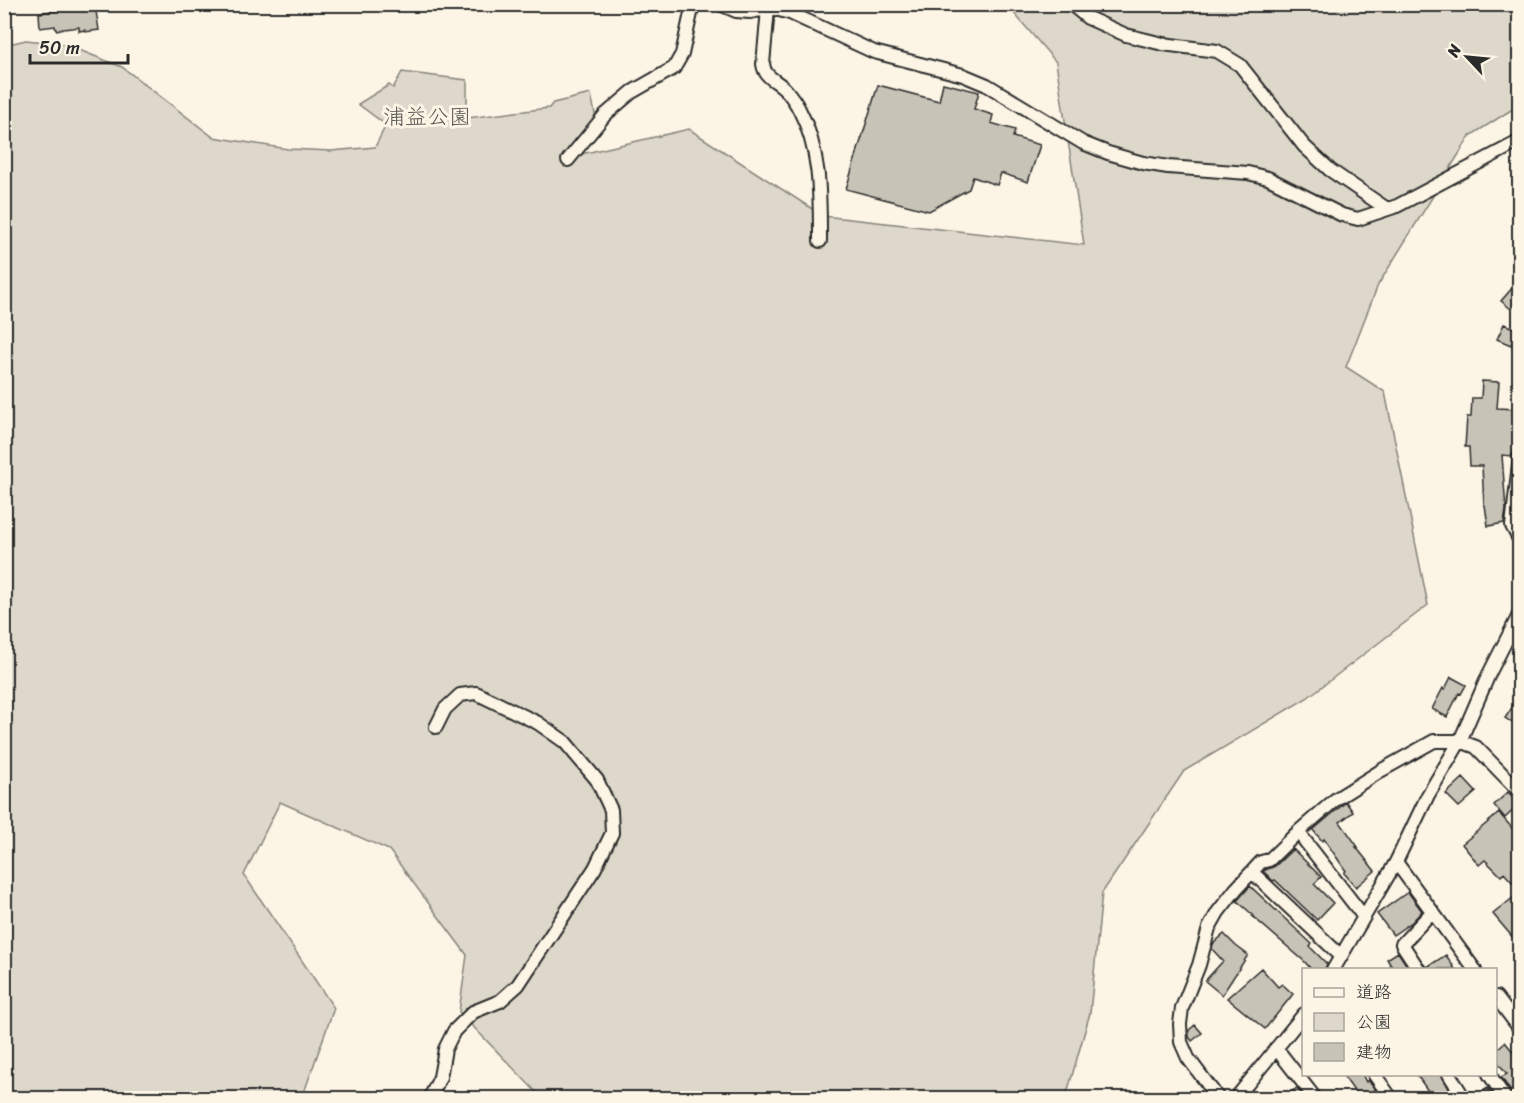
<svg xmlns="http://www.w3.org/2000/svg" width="1524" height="1103" viewBox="0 0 1524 1103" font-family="Sriracha,'Klee One',sans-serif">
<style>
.green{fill:#ded8ca;stroke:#84827a;stroke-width:1.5}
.building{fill:#c8c3b7;stroke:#2b2b2b;stroke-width:1.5}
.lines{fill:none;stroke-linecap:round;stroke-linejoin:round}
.street-casing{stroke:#2b2b2b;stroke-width:16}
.street{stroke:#fcf5e5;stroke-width:12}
.labels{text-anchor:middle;stroke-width:6;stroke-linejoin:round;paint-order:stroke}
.park-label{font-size:22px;fill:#585653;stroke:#fcf5e5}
</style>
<rect width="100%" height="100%" fill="#fcf5e5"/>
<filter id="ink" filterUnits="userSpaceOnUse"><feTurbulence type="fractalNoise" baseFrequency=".0167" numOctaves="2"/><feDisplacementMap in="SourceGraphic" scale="12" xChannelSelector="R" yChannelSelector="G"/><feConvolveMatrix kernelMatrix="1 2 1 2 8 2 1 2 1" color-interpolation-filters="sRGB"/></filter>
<g filter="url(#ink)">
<path class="green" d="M1007,5H1519V105L1470,136L1378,285L1346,367L1385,392L1428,605L1307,698L1184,771L1102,893L1090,1013L1066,1097L1063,1098H542L459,1012L467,955L389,850L280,802L244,875L334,1008L302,1098H5L4,45L26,40L64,44L122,67L213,137L288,149L331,151L375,147L386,125L358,104L389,85L393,88L402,72L467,80V118L549,108L553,103L591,94L596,119L564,158L689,129L823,216L1084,245L1056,62Z"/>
<path class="building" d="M95,5L99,30L85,32V30L79,31V27L56,30L55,26L40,28L39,13Z
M943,83L979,92L974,109L993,115L991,123L1015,130L1013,137L1040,145L1028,182L1001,173L997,185L973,177L969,189L929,211L846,189L878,85L939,101Z
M1520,279V299L1511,309L1501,301Z
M1504,324L1518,330L1511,345L1497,339Z
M1482,381L1499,382L1497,408L1518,409L1515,448L1512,456L1502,455L1506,510L1504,523L1488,526L1485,505H1484L1482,466H1470L1469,447H1465L1467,417H1471L1472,398H1481Z
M1451,677L1466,685L1461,694L1459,693L1447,717L1432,709L1443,688L1445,689Z
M1520,696V728L1505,718Z
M1463,778L1476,792L1459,807L1446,794Z
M1508,792L1520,804L1505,818L1494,805Z
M1346,802L1353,812L1340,822L1358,847H1356L1375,871L1356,887L1344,873L1346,871L1324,839L1322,841L1313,830Z
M1499,813L1520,837V891L1504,873L1501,876L1485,860L1479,865L1462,844Z
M1293,849L1321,877L1314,884L1333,903L1317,920L1275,880L1273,881L1263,871L1275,866Z
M1250,886L1312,944L1310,947L1327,964L1325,969H1311L1304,961L1252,916L1253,915L1237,901Z
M1408,892L1422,911L1412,922L1393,935L1377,914Z
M1520,892V946L1493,914Z
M1224,934L1236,946L1248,955L1222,995L1205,981L1223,961L1212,949L1213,944Z
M1398,952L1409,969H1393L1387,959Z
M1446,955L1455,969H1427V967Z
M1261,968L1278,987L1282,984L1293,994L1265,1029L1227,998Z
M1195,1025L1202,1033L1192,1041L1189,1037V1030Z
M1505,1042L1519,1059L1516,1062L1520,1068V1087L1511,1092L1501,1077L1507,1074L1496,1060V1050Z
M1342,1074H1362L1366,1082L1368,1080L1381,1098H1359Z
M1416,1074H1441L1454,1098H1433Z
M1297,1088L1305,1098H1282Z
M1488,1088L1495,1098H1472V1097Z"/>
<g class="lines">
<defs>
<path id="street" d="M720,4L736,11L750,12L772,8L790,13L874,52L963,75L987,85L1083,143L1108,153L1143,163L1168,167L1248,173L1268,178L1342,215L1358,219L1397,206L1520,141
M1071,4L1088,18L1126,35L1163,44L1217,51L1240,65L1304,146L1330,170L1387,209
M768,9L763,64C765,79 777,80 786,90C791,96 796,103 799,109C821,150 820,197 820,241
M568,160L605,115L632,92L674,68L682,54L693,4
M1520,455L1512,526L1520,541
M1298,832L1364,917
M1396,862L1475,970
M1252,872L1341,956
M1333,970L1396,862L1428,795L1460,741L1489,674L1520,613
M1419,970L1402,944L1432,912
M1496,997L1520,1029
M1276,1048L1315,1098
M1374,1074L1391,1098
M1449,1074L1464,1098
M1489,1074L1505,1098
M430,1098L440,1077L445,1049L454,1031L473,1012L500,1001L518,985L595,868L612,833L611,810L597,780L565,742L538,723L476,693L460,695L445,709L436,727
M1218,1098L1188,1058L1181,1042L1180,1024L1182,1008L1199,965L1209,928L1218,912L1236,889L1261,862L1269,860L1298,832L1336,799L1382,770L1434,741H1460L1476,747L1520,792
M1236,1098L1304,1014"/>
</defs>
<use href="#street" class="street-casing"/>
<use href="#street" class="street"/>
</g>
</g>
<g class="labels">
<g class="park-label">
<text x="427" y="124">浦益公園</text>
</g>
</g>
<rect width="1524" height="1103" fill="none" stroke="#fcf5e5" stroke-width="24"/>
<rect x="12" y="12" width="1500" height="1079" fill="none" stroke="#2b2b2b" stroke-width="2" filter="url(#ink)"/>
<rect x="1302" y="968" width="195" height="108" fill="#fcf5e5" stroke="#a8a49b" stroke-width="1.5"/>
<rect x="1314" y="988" width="30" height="9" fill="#fcf5e5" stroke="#a8a49b" stroke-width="1.5"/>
<text x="1356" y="998" font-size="18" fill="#2b2b2b">道路</text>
<rect x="1314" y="1013" width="30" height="18" fill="#ded8ca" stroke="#a8a49b" stroke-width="1.5"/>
<text x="1356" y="1028" font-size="18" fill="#2b2b2b">公園</text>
<rect x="1314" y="1043" width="30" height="18" fill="#c8c3b7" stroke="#a8a49b" stroke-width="1.5"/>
<text x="1356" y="1058" font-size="18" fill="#2b2b2b">建物</text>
<g transform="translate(1467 57) rotate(296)" stroke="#fcf5e5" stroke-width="4.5" paint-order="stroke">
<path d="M0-4.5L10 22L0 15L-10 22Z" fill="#2b2b2b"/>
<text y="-9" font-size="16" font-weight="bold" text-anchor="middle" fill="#2b2b2b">N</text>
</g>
<path d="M30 54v9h98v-9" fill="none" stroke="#2b2b2b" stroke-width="3"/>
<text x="39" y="54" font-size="18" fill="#2b2b2b" stroke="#fcf5e5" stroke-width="4.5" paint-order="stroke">50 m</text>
</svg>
